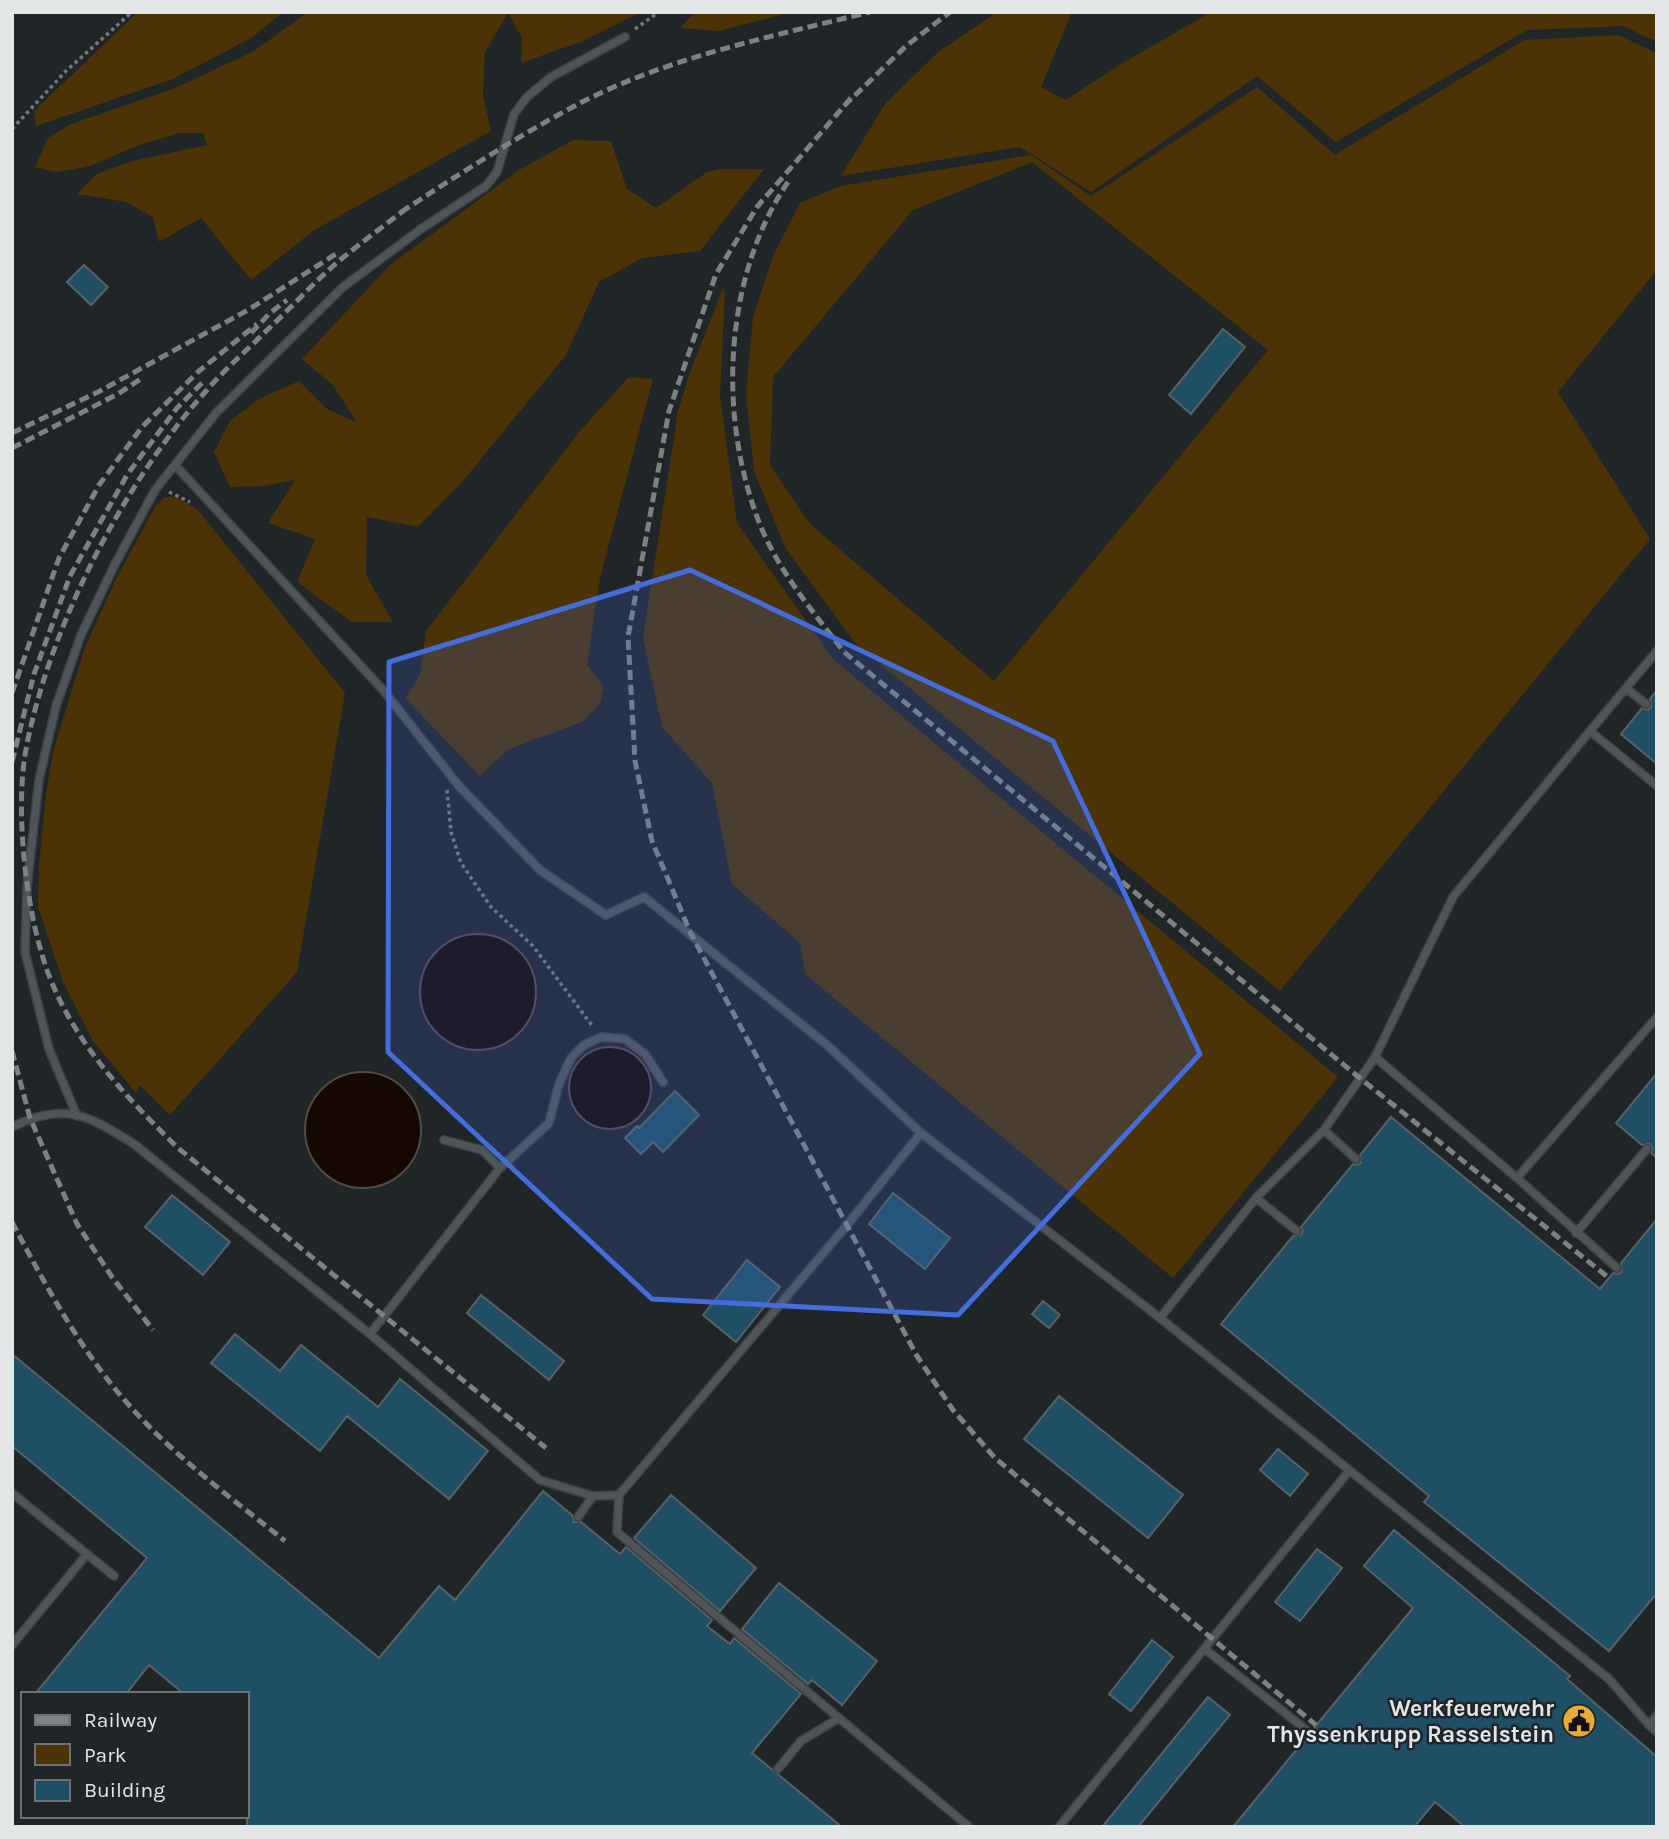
<svg xmlns="http://www.w3.org/2000/svg" width="1669" height="1839" viewBox="0 0 1669 1839" font-family="Karla,sans-serif">
<style>
.green{fill:#4b3305;fill-rule:evenodd}
.water{fill:#150800;stroke:#524b45;stroke-width:2}
.building{fill:#1e4f64;stroke:#5a6063;stroke-width:2}
.lines{fill:none;stroke-linecap:round;stroke-linejoin:round}
.service-casing{stroke:#3e4244;stroke-width:10}
.path{stroke:#73787a;stroke-width:3.5;stroke-dasharray:3.5 3.5;stroke-linecap:butt}
.service{stroke:#4e5457;stroke-width:7}
.rail{stroke:#7c8183;stroke-width:5;stroke-dasharray:10 5;stroke-linecap:butt}
.marked{fill:#446cdb;fill-opacity:0.2;stroke:#446cdb;stroke-width:5;stroke-linejoin:round}
.labels{text-anchor:middle;stroke-width:5;stroke-linejoin:round;paint-order:stroke}
.poi-label{font-size:23px;font-weight:bold;fill:#e2e6e7;stroke:#202528;text-anchor:end}
</style>
<rect width="100%" height="100%" fill="#202528"/>
<path class="green" d="M138,12H284L251,38L173,79L36,126L34,111Z
M308,12H641L583,41L521,63L522,38L508,13L485,52L483,95L491,131L313,231L251,280L201,218L159,242L153,217L126,202L77,194L97,174L128,162L207,145L203,133H180L142,144L90,166L57,172L35,167L48,138L71,124L173,89L254,51Z
M695,12H792L719,31L680,28Z
M997,12H1072L1041,87L1066,100L1121,64L1211,12H1657V42L1623,26L1527,30L1336,142L1257,76L1091,192L1020,147L841,176L885,104L937,53Z
M1618,35L1657,53V270L1558,392L1650,539L1280,991L856,644L786,549L754,471L746,394L753,317L773,256L800,203L840,186L1031,155L1091,196L1257,87L1335,155L1524,40ZM1032,162L1268,350L994,681L810,524L770,465L773,377L913,210Z
M573,140L611,141L627,189L656,208L707,172L720,169H764L700,251L642,258L599,282L566,355L462,482L418,527L367,517L366,575L393,622H352L297,582L315,539L268,523L295,480L263,486L230,487L214,452L230,421L259,399L299,381L327,409L357,422L332,384L302,359L390,265L519,170Z
M723,288L725,294L720,395L737,523L833,659L1338,1077L1173,1278L805,974L800,943L732,884L712,783L662,727L643,638L678,411L689,375Z
M629,377L653,379L600,578L587,665L604,687L600,703L584,721L507,750L480,776L405,698L420,675L426,631L580,431Z
M164,497H177L198,510L345,693L297,972L170,1115L140,1085L136,1093L93,1041L63,982L38,907L39,866L46,794L53,752L85,647L118,575L155,507Z"/>
<path class="water" d="M420 992a58 58 0 1 1 116 0a58 58 0 1 1-116 0Z
M569 1088a41 41 0 1 1 82 0a41 41 0 1 1-82 0Z
M305 1130a58 58 0 1 1 116 0a58 58 0 1 1-116 0Z"/>
<path class="building" d="M84,265L108,287L91,305L67,282Z
M1223,329L1245,347L1191,414L1169,395Z
M1657,690V764L1621,734L1642,708L1648,710L1651,707L1650,699Z
M1657,1073V1158L1651,1153L1653,1148L1650,1144L1642,1145L1616,1123Z
M675,1091L699,1115L663,1152L653,1142L641,1154L625,1138L637,1126L639,1128Z
M1391,1117L1600,1289L1613,1273L1618,1274L1622,1272L1621,1263L1657,1219V1593L1609,1651L1424,1502L1429,1496L1221,1324L1293,1236L1301,1235L1303,1231L1301,1227L1353,1164L1357,1165L1361,1163L1360,1155Z
M893,1193L950,1238L925,1269L869,1224Z
M172,1195L230,1242L203,1275L145,1227Z
M747,1260L780,1287L736,1342L703,1315Z
M481,1295L564,1361L549,1380L467,1313Z
M1043,1301L1060,1315L1049,1328L1032,1314Z
M235,1334L280,1371L301,1345L378,1407L400,1379L488,1451L449,1499L347,1416L320,1451L211,1363Z
M12,1354L379,1658L439,1586L455,1600L543,1491L572,1515L574,1522H581L620,1554L626,1547L712,1620L707,1626L730,1644L734,1638L801,1694L752,1753L842,1827H247V1694H184L149,1665L126,1694H35L147,1558L12,1446Z
M1059,1396L1183,1495L1148,1538L1024,1439Z
M1278,1449L1308,1474L1290,1496L1260,1470Z
M671,1495L756,1568L720,1611L634,1538Z
M1394,1530L1570,1676L1567,1679L1657,1757V1827H1465L1435,1802L1414,1827H1233L1306,1738L1314,1737L1316,1733L1314,1728L1413,1608L1364,1566Z
M1317,1549L1342,1568L1300,1621L1275,1602Z
M779,1583L877,1661L842,1705L812,1680L808,1684L742,1629Z
M1152,1640L1173,1657L1131,1711L1109,1694Z
M1208,1697L1230,1715L1138,1827H1102Z"/>
<g class="lines">
<defs>
<path id="service" d="M175,465L383,690L459,786L540,870L606,915L644,897L827,1045L921,1133
M1657,651L1590,731L1657,786
M1626,688L1646,704
M1375,1057L1453,897L1590,731
M77,1116L49,1049L25,952L27,887L39,780L56,706L81,635L115,564L155,490L216,413L343,287L421,229L486,186L497,172L514,114L527,97L551,77L625,37
M12,1127C64,1101 88,1115 134,1144L370,1334L540,1480L593,1496L619,1495
M1324,1130L1356,1159
M444,1140L482,1150L500,1168
M1517,1178L1375,1057L1324,1130L1256,1198L1160,1318L1609,1679L1649,1725
M1256,1198L1297,1231
M1576,1233L1647,1149
M1617,1268L1517,1178L1657,1017
M370,1334L500,1168L549,1123L559,1084L571,1058L584,1045L601,1037L625,1039L645,1054L663,1082
M12,1493L114,1576
M578,1517L593,1496
M12,1645L87,1554
M1205,1649L1310,1733
M1657,1715L1649,1725L1657,1732
M778,1769L801,1741L839,1718
M969,1827L617,1532L619,1495L847,1225L921,1133L1160,1318
M1059,1827L1349,1471"/>
</defs>
<use href="#service" class="service-casing"/>
<path class="path" d="M635,29L659,12
M12,129L66,71L132,12
M169,492L190,502
M447,790L451,832L461,863L491,907L533,946L593,1027"/>
<use href="#service" class="service"/>
<path class="rail" d="M851,98L757,207L716,274L669,411L628,637L635,761L652,841L691,934L917,1356L953,1410L995,1458L1316,1725
M844,106L906,46L950,12
M788,182C725,275 718,410 756,514C774,566 811,609 844,652L1361,1079L1609,1278
M407,208C385,225 362,242 340,260C313,283 289,310 263,334C244,353 224,370 207,390C124,481 46,633 25,755C15,818 27,924 52,983C79,1048 129,1100 178,1148L546,1448
M401,212C461,173 521,134 584,101C673,56 774,36 870,12
M251,333L270,313L287,300
M12,433L98,392L248,310L339,252
M12,448L118,394L142,378
M12,693L59,558L99,485L142,427L199,371L257,324
M12,762L34,674L70,576L127,475L177,408L202,383
M12,1051L30,1118L77,1224L112,1277L153,1330
M12,1222C48,1290 85,1359 138,1415C182,1462 235,1501 285,1541"/>
</g>
<path class="marked" d="M690,570L1053,741L1200,1054L958,1315L652,1299L388,1052L389,662Z"/>
<defs>
<symbol id="civic-disc" viewBox="-11 -11 22 22"><circle r="9.5" fill="#e9ab38" stroke="#202528"/><path d="M-.6-6.5H3V-4.5H.6V-3L4-1V1h2V6H-6V1h2V-1L-.6-3ZM-1.2 2.5V6h2.4V2.5Z" fill="#111"/></symbol>
</defs>
<g fill-rule="evenodd">
<use href="#civic-disc" x="1560" y="1702" width="38" height="38"/>
</g>
<g class="labels">
<g class="poi-label">
<text x="1554" y="1716">Werkfeuerwehr<tspan x="1554" dy="26">Thyssenkrupp Rasselstein</tspan></text>
</g>
</g>
<rect width="1669" height="1839" fill="none" stroke="#e2e6e7" stroke-width="28"/>
<rect x="21" y="1692" width="228" height="126" fill="#202528" stroke="#6e7274" stroke-width="2"/>
<rect x="35" y="1715" width="35" height="10" fill="#7c8183" stroke="#6e7274" stroke-width="2"/>
<text x="84" y="1727" font-size="21" fill="#e2e6e7">Railway</text>
<rect x="35" y="1744" width="35" height="21" fill="#4b3305" stroke="#6e7274" stroke-width="2"/>
<text x="84" y="1762" font-size="21" fill="#e2e6e7">Park</text>
<rect x="35" y="1780" width="35" height="21" fill="#1e4f64" stroke="#6e7274" stroke-width="2"/>
<text x="84" y="1797" font-size="21" fill="#e2e6e7">Building</text>
</svg>
